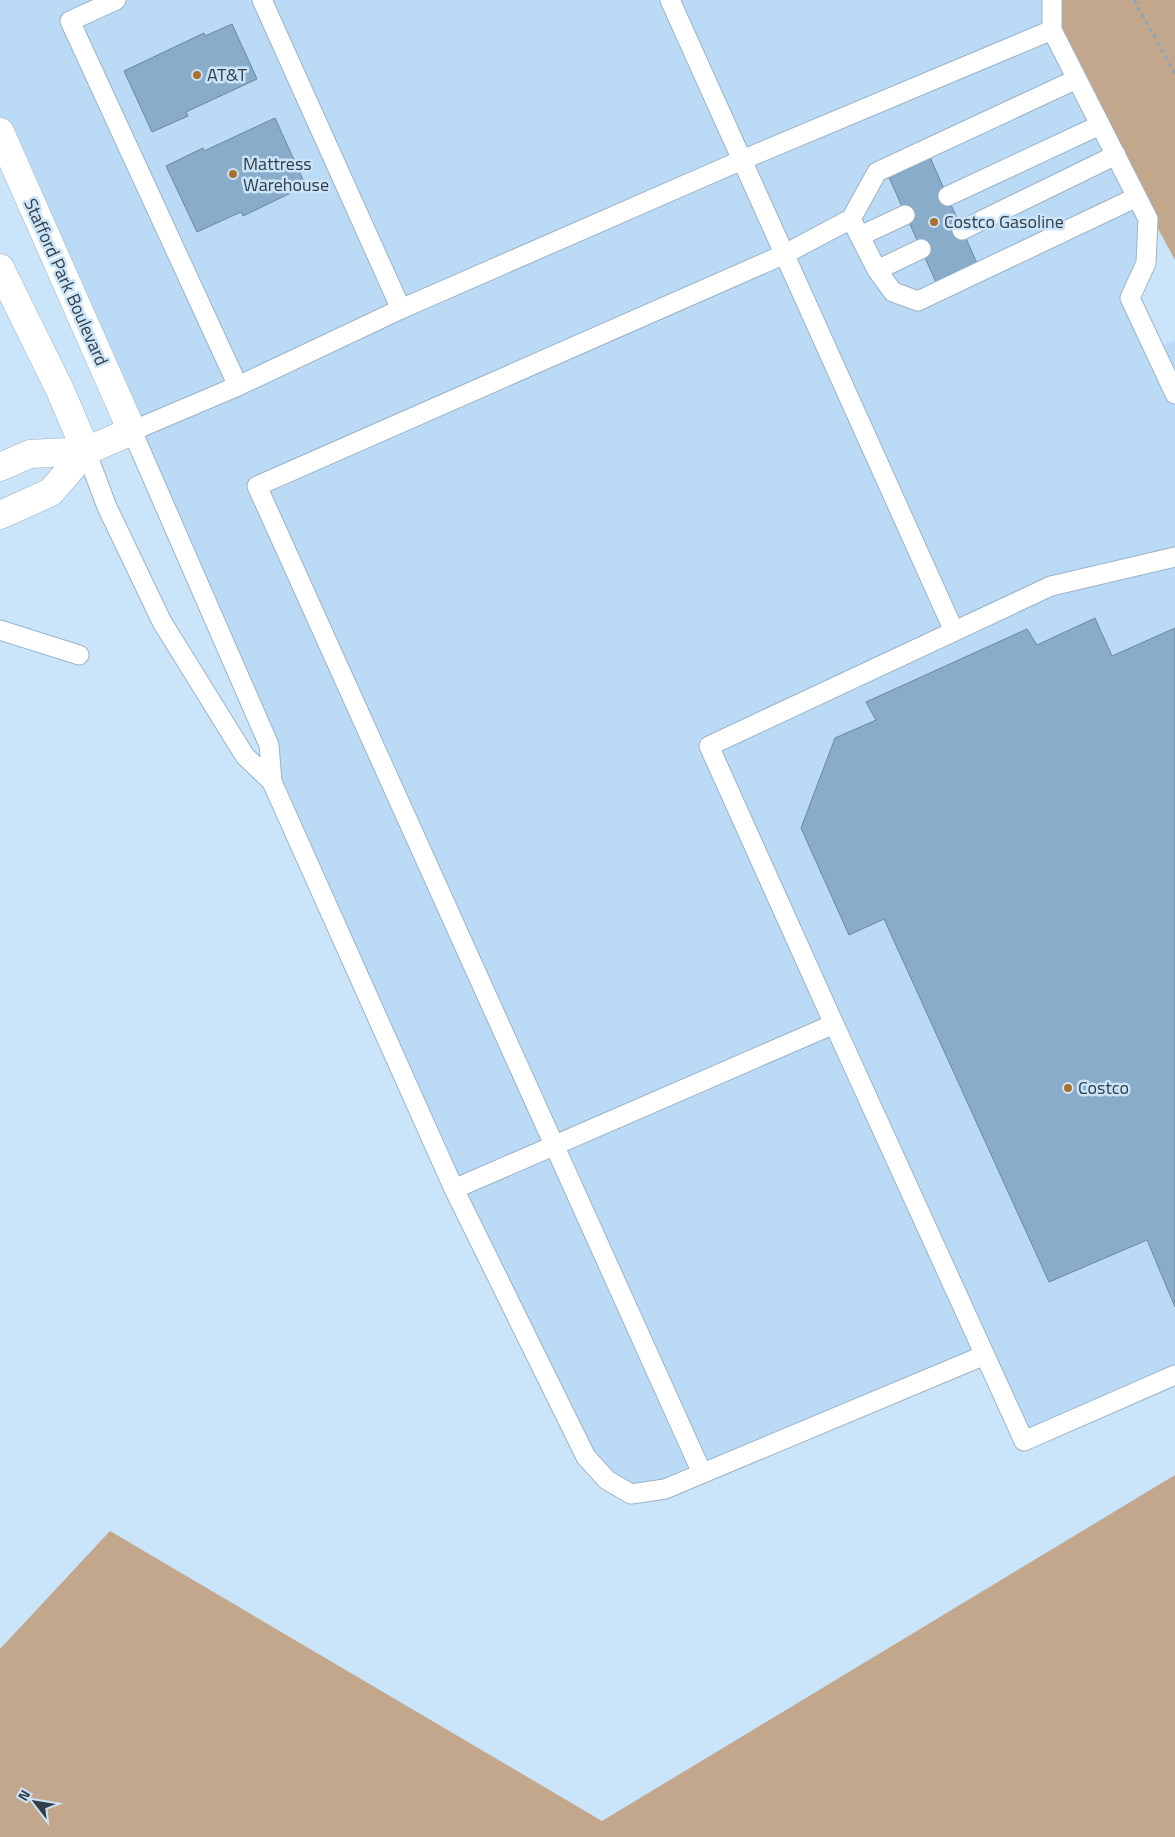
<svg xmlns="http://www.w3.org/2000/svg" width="1175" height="1837" viewBox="0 0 1175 1837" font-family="'Titillium Web',sans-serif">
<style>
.built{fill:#badaf6}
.green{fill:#c3a78c}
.building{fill:#88acc9;stroke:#6f879b}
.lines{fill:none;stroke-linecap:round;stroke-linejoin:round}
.lane-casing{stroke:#9bb3c8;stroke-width:21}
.street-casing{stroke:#9bb3c8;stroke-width:29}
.secondary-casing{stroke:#9bb3c8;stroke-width:29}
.path{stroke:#90a4b5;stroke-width:3;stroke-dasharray:4 4;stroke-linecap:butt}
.lane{stroke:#fff;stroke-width:19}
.street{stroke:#fff;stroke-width:28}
.secondary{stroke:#fff;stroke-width:28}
.poi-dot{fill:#a86f2d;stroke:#cae4fa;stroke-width:2}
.labels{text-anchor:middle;stroke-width:5;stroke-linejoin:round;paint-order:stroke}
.poi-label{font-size:18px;fill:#333d46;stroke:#cae4fa;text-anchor:start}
.street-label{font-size:18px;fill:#333d46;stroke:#cae4fa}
</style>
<rect width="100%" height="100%" fill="#cae4fa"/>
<path class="built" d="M0,0H1052L1148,219L1130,299L1154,349L1175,340V1375L1024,1441L985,1355L631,1494L586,1457L272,782L269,745L0,132Z"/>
<path class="green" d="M1052,0H1175V260L1077,79Z
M1175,1475V1837H0V1649L110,1531L602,1821Z"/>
<path class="building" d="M232,24L257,79L186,112L188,116L152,132L124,71L204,33L205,36Z
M275,118L305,184L294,189L295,191L243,216L241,212L197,232L166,166L203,148L204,151Z
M929,155L980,270L939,289L887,173Z
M1095,618L1112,656L1175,628V1307L1147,1240L1049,1282L884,919L849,935L801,828L835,738L876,720L866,702L1027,629L1037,645Z"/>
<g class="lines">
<defs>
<path id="lane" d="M116,0L70,21L238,386
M262,0L401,309
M670,0L954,631
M1052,0V30L1148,219L1146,263L1130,298L1175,394
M948,196L1100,125
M851,219L877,270L893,292L918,301L1137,197
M962,230L1116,155
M860,236L905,215
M877,270L921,249
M86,451L107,507L162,622L245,756L272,782
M1175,557L1051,586L709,746L834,1024L1024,1441L1175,1375
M0,630L79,655
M834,1024L454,1189L586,1457L607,1480L631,1494L665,1489L985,1355
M454,1189L272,782L269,745L132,431L238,386L401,309L742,160L1052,30
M702,1473L257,486L785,254L851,219L877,172L1077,79"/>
<path id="street" d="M0,467L30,454L86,451L132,431
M0,515L51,492L86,451"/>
<path id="secondary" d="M0,132L132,431
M0,268L60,390L86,451"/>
</defs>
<use href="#lane" class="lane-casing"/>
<use href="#street" class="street-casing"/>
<use href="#secondary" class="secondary-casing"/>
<path class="path" d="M1134,0L1175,74"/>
<use href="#lane" class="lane"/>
<use href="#street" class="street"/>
<use href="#secondary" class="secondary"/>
</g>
<g class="poi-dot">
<circle cx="197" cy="75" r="5"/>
<circle cx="233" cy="174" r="5"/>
<circle cx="934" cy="222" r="5"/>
<circle cx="1068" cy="1088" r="5"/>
</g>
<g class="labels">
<g class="poi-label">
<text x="207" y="81">AT&amp;T</text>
<text x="243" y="170">Mattress<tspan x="243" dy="21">Warehouse</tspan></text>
<text x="944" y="228">Costco Gasoline</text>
<text x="1078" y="1094">Costco</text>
</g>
<g class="street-label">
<text transform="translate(66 282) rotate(66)" y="6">Stafford Park Boulevard</text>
</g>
</g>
<g transform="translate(35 1802) rotate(301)" stroke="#cae4fa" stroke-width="4" paint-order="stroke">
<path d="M0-4L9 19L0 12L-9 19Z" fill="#333d46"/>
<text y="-8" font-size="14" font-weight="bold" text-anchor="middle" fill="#333d46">N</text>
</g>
</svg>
